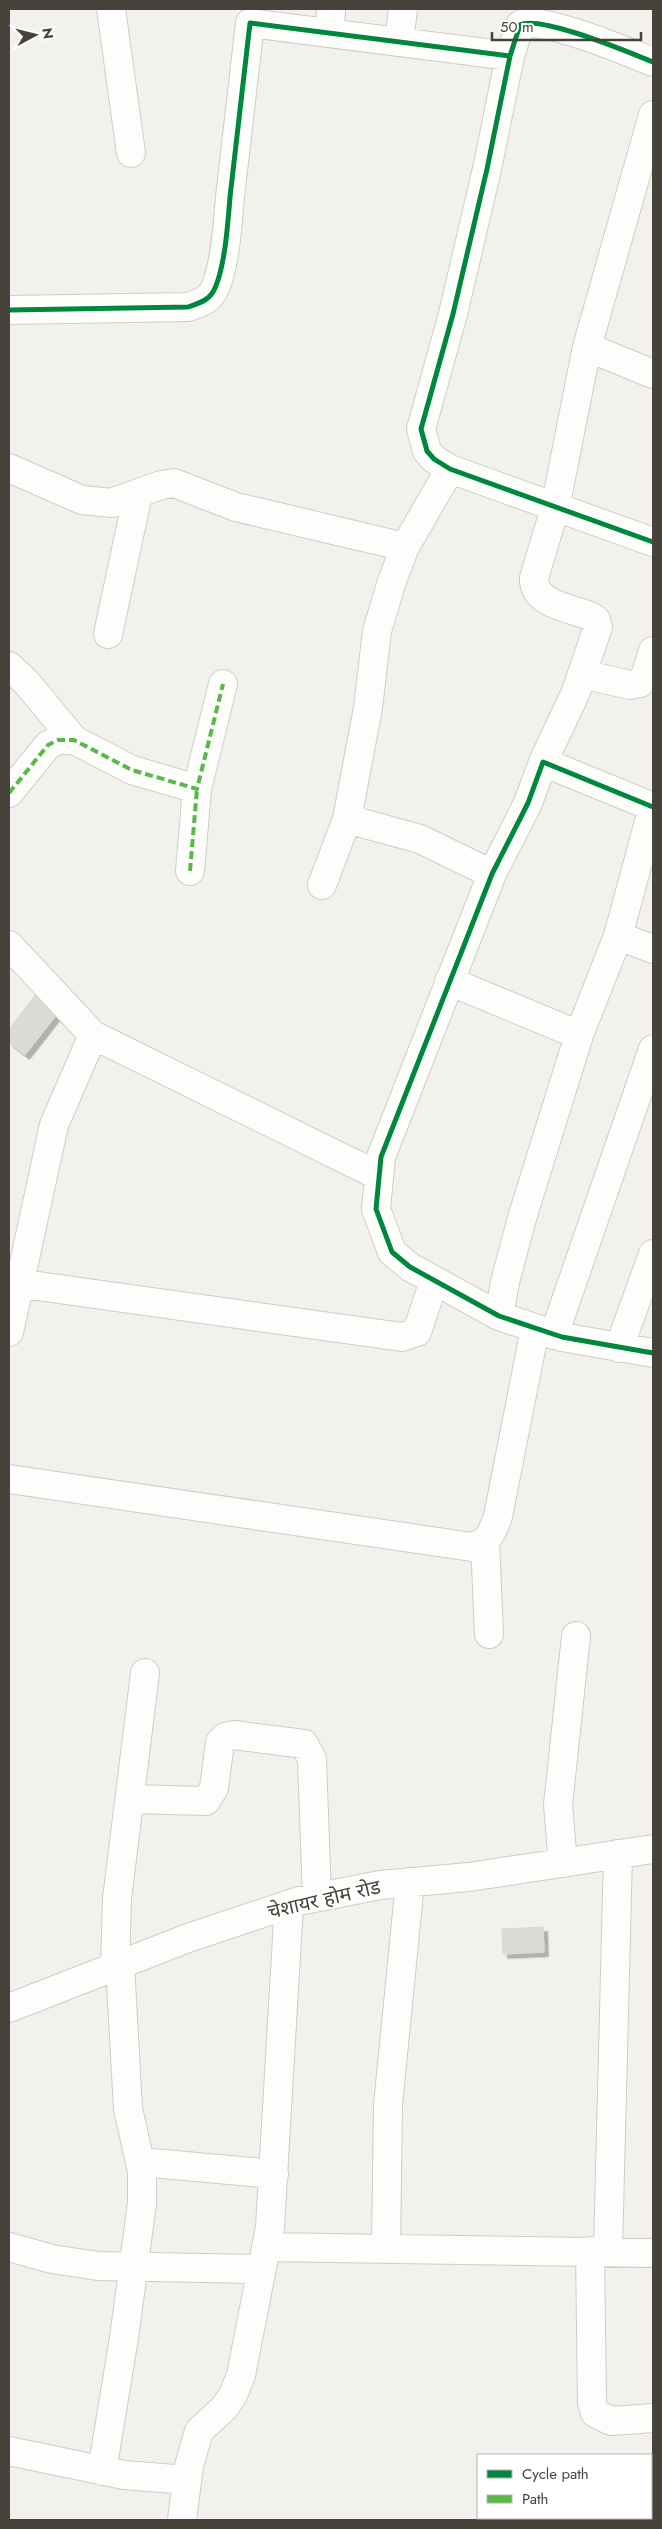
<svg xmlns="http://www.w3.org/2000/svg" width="662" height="2529" viewBox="0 0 662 2529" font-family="Jost,'Noto Sans Devanagari',sans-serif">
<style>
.building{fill:#dbdad6;stroke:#dad8d3;filter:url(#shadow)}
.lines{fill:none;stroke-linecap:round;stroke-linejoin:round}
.minor-casing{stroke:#cfcdc9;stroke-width:30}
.minor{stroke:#fdfdfc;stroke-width:28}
.quiet{stroke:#58b947;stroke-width:4;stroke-dasharray:8 4;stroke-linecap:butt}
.cycleway-casing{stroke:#fff;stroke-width:8}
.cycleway{stroke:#00873e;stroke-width:5}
.labels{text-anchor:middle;stroke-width:4.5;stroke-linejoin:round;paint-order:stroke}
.street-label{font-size:20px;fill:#48433a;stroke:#fff}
</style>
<defs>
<filter id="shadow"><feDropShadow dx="4.5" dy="4.5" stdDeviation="0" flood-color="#0004"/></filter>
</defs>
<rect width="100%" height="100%" fill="#f2f1ed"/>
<path class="building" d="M39,990L62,1008L25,1055L9,1043V1029Z
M543,1927L544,1952L503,1954L502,1929Z"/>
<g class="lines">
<defs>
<path id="minor" d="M111,9L131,153
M330,33L331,9
M399,42L403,9
M653,62C630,53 539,14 520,25L510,56L487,169L453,314L421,429L427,451L434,459L450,469L653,542
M9,310L188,307C200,303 210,300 215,288C225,266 228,222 230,197C237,139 243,81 250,23L510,56
M587,347L653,374
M9,468L82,500L111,503L161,485L174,483L236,507L405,547
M108,634L138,494
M9,666L27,683L74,740
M582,674L630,685L640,683L645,676L653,651
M543,762L575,694L598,627L596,620L590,616C570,608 533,604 534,578L555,508L587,347L653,115
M9,793L48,745L58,740H74L132,770L197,789L223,684
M653,807L543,762L528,803L492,874L381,1157L376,1209L392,1252L410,1267L499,1316L562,1337L653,1353
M347,819L368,708L377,631L392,581L405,547L450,469
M190,871L197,789
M322,885L347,819L420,839L492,874
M618,936L653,949
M9,945L93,1035L379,1176
M449,981L579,1035
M9,1282L402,1337L417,1332L434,1281
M499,1316L505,1282L522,1218L579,1035L618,936L653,807
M9,1332L54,1125L93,1035
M554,1335L653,1049
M619,1348L653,1254
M9,1479L472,1547C490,1541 492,1533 498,1516L535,1329
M485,1542L489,1634
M130,1799L206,1801L214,1788L220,1742L225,1737L234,1735L304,1744L312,1759L317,1897
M563,1863L558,1805L576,1636
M115,1966L117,1899L145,1673
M9,2008L188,1938L299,1901L380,1885L469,1877L653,1849
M141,2162L274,2174
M9,2247L52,2259L98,2266L261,2269
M266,2247L653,2253
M386,2248L388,2105L410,1882
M590,2251L592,2403L595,2413L611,2421L653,2418
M608,2251L618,1854
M9,2451L124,2475L187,2480
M102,2471L124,2338L142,2203V2171L128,2109L120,1964
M182,2520L189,2466L199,2431L224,2408L233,2395L241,2375L270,2227L289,1904"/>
</defs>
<use href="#minor" class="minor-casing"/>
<use href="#minor" class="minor"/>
<path class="quiet" d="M9,793L48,745L58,740H74L132,770L197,789L223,684
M190,871L197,789"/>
<defs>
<path id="cycleway" d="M653,62C630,53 539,14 520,25L510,56L487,169L453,314L421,429L427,451L434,459L450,469L653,542
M9,310L188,307C200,303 210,300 215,288C225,266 228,222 230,197C237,139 243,81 250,23L510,56
M653,807L543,762L528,803L492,874L381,1157L376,1209L392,1252L410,1267L499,1316L562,1337L653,1353"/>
</defs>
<use href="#cycleway" class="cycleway-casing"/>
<use href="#cycleway" class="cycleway"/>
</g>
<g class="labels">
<g class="street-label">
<text transform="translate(324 1899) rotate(-13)" y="7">चेशायर होम रोड</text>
</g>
</g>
<rect width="662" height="2529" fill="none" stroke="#48433a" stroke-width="20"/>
<rect x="477" y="2454" width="175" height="65" fill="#ffffff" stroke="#b6b4b0"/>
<rect x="487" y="2470" width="25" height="8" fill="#00873e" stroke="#b6b4b0"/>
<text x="522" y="2479" font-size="15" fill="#48433a">Cycle path</text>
<rect x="487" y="2495" width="25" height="8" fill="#58b947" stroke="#b6b4b0"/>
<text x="522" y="2504" font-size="15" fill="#48433a">Path</text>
<g transform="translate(35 35) rotate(83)" stroke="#ffffff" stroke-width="4" paint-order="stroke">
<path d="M0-4L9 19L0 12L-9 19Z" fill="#48433a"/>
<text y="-8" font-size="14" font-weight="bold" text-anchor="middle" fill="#48433a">N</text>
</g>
<path d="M492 32v8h149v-8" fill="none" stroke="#48433a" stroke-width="2.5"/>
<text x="500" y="32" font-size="15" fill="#48433a" stroke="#ffffff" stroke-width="4" paint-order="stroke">50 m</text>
</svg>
